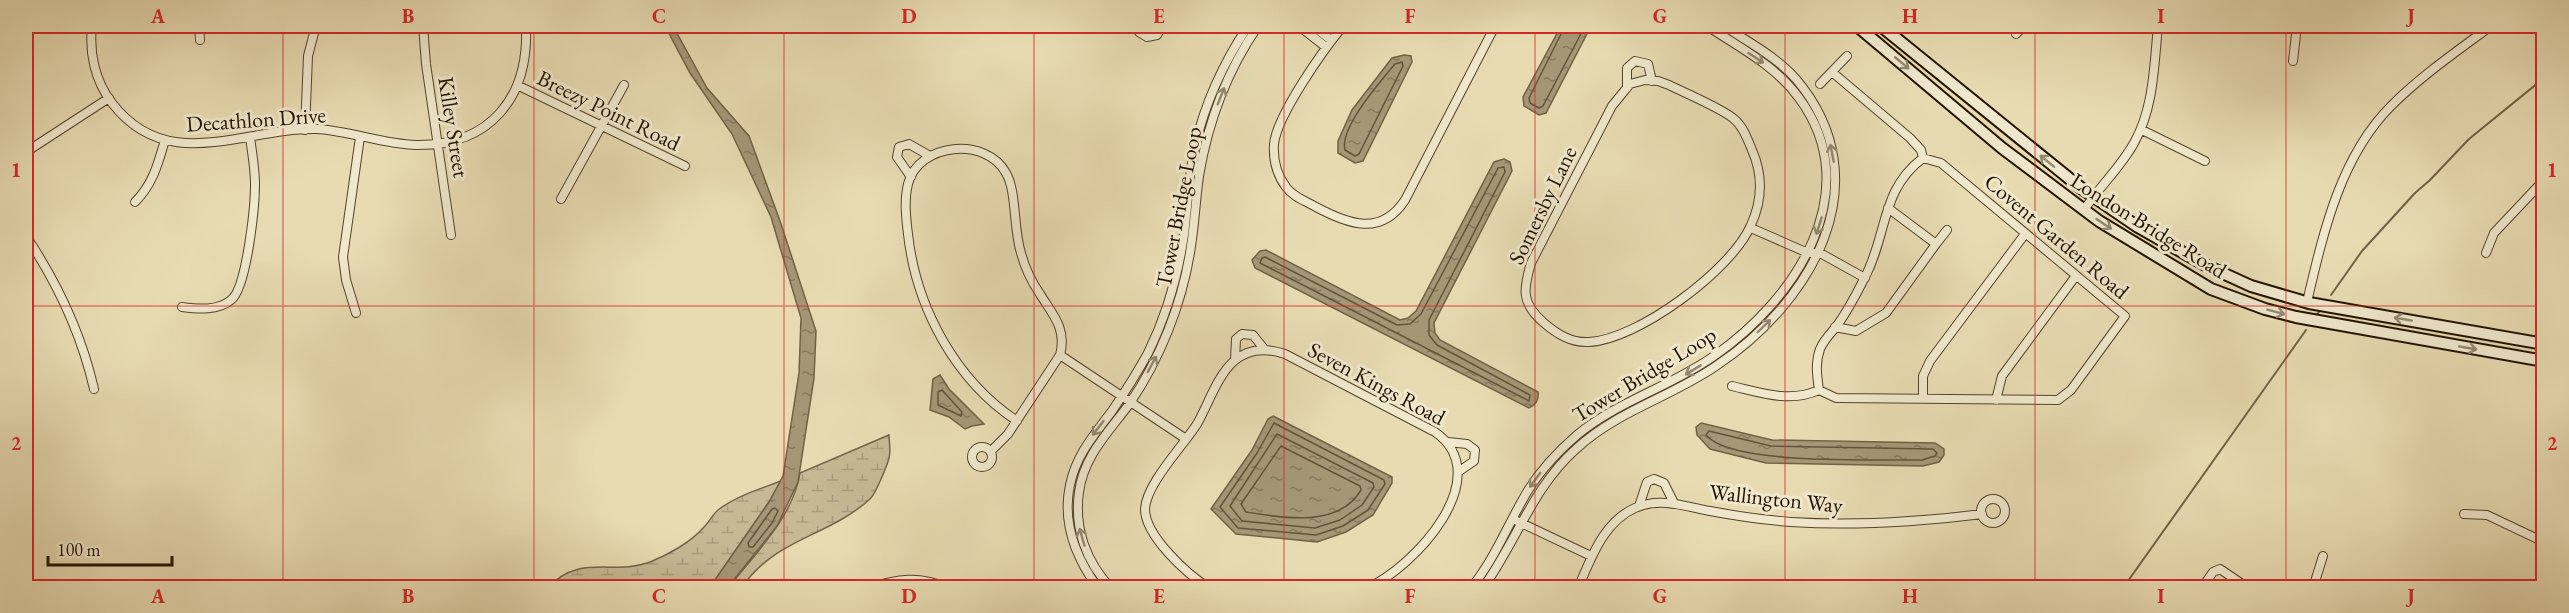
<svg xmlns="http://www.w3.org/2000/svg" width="2569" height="613" viewBox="0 0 2569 613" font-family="'EB Garamond',serif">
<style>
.wetland{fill:url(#wetland-marsh);stroke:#74664a;stroke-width:1.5}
.water{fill:url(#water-ripples);stroke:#716246;stroke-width:1.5}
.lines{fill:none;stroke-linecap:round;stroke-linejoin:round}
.shore{stroke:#64543a;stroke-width:1.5}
.stream{stroke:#716246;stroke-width:2}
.minor-casing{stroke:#54442c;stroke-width:10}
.secondary-casing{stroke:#221200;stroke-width:14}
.minor{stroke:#f0e8cd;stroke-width:8}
.secondary{stroke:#f0e8cd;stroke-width:10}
.oneway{stroke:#938871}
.grid{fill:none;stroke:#d62828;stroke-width:1.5;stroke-opacity:0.55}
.labels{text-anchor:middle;stroke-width:6;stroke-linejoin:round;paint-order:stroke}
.street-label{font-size:22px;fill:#221200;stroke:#f0e8cd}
.neatline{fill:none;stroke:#d62828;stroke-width:2}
.grid-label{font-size:20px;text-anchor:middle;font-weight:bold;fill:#d62828}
</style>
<defs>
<pattern id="wetland-marsh" width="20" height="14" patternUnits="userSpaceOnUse" patternTransform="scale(1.5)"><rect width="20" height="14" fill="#c6b994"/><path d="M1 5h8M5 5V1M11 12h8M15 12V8" fill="none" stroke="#aa9e7e"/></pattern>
<pattern id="water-ripples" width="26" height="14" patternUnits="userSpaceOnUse" patternTransform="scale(1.5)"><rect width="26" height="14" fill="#a59775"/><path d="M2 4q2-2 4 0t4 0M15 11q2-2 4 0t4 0" fill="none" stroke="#867a5e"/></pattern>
</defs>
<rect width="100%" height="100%" fill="#e8dbb2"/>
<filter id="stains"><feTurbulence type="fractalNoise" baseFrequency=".00333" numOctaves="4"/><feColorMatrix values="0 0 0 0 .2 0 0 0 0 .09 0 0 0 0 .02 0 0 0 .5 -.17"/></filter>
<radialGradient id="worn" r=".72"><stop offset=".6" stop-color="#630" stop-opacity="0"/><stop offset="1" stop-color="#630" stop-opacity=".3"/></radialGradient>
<path class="wetland" d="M889,435C889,442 891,451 889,458C887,466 875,495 870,499C828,537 776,538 742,587L728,588C755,554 793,517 800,473Z
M781,481L769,502L715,580L703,587L548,588C579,553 613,576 650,562C668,555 691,542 704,527C709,522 713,514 718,510C736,496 760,489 781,481Z"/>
<path class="water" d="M665,26H673L707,88L749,136L780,221L816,331L814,378L798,482L777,526L728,587H703L715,580L769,502L783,476L799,373L801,318L771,217L732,134L690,73Z
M1561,26H1591L1546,113L1539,115L1524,106L1523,97Z
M1404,55L1411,56L1412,62L1363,161L1355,163L1338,153V141L1352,110L1392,58Z
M1504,159L1510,162L1512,171L1434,323L1435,333L1440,340L1538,392C1539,400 1536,405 1529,408L1255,268L1252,260L1260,251L1266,250L1400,320L1408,318L1416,311L1494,162Z
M940,375L949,389L984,424L972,426L965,429L949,417L930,410L933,379Z
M1273,416L1392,477V483L1373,515L1346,532L1317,542L1236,534L1211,509L1252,450L1268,419Z
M1701,423L1772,440L1935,443L1944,449V455L1939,462L1923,466L1766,463L1710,449L1697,435L1696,427Z"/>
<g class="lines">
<path class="shore" d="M1565,26L1529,98L1530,103L1539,108L1543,106L1585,26
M1402,62L1403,66L1359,154L1355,156L1345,150C1339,128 1381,81 1395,64Z
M1504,167L1505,172L1429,320V335L1437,345L1530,395L1529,401L1260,263L1262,258L1265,257L1397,325L1410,324L1421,314L1498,168Z
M942,390L962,412L961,416L938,405V392Z
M1274,423L1384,480L1385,484L1368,510L1343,526L1316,535L1238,528L1220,507L1257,453Z
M1709,431L1771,446L1933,449L1937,453L1935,456L1922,460C1879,459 1731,466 1706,435Z
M1277,434L1373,483L1374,487L1362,505L1340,520L1315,528L1242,521L1230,506Z
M1281,446L1360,486L1361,490C1339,528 1283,518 1246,512L1241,504Z
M772,509L775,508L778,511L772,523L753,547H749L748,543Z"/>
<path class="stream" d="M2331,295L2362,251L2415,193L2430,180L2469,139L2544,78
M2317,314L2319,312
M2123,588L2306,330"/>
<defs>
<path id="minor" d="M92,26C89,53 95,81 112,103C168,176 245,127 317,129C350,131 383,144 416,145C491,146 529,97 526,26
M199,26L200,40
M423,26L426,64L451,235
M1136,26L1139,32L1147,37L1157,35L1162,26
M1299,26L1326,47
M1313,26L1331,40
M1343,26C1324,49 1277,115 1274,144C1273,159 1277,175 1286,187C1293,197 1306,201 1316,207C1348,224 1381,237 1405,200L1495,26
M2016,34L2024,26
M2293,61L2297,26
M1832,72L1910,138L1921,150L1923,158
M1645,80L1658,81L1669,85C1685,93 1723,109 1734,119C1743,126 1748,140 1752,150C1763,175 1762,201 1751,225C1732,270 1637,340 1589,342C1571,343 1557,334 1544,323C1521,303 1523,290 1531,263L1612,106L1630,84Z
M1820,84L1847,56
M519,86L685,166
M1627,88V68L1635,61L1648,64L1652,81
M305,130L308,56L314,33
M2142,130L2205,161
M26,152L109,98
M1923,158L1941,163L2125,316L2071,390L2058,400L1836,398L1819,390C1817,376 1815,363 1820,349C1824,340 1829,335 1836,327C1847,312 1856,295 1864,279C1888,235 1880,190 1923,158Z
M911,177L897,157L899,147L909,144L930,156
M561,199L624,85
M135,202C153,184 158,164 165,140
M2084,210C2099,187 2121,167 2134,143C2154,108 2154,65 2158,26
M1751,228L1808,253H1820L1865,278
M26,236C58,284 81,332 94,389
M1936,244L1947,230
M2486,253L2494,233L2544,180
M2307,302C2323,234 2340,157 2391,106C2421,76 2457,51 2491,26
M182,307C198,309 218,311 231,300C247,288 255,205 255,184C255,168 252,153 250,137
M356,313L346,280L343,257L360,137
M1835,327L1856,331L1886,313L1936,244L1888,208
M1235,360L1236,339L1242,334L1253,335L1265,350
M1732,386C1762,393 1790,403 1819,390
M1923,398V376L1930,361L2025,234
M1996,400L2002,376L2075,277
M1017,421C955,380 916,307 908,234C906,218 904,200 908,184C918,143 986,136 1006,173C1017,192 1013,228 1021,253C1025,268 1031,281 1040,294C1053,315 1067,329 1060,355L1186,439
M1448,442L1467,444L1475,450L1474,461L1458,472
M972 457a10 10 0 1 1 20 0a10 10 0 1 1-20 0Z
M991,451L1008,434L1060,355
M1981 511a12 12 0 1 1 24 0a12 12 0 1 1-24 0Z
M1639,506L1647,482L1654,479L1664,483L1674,503
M2464,514L2487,515L2544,542
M1517,521L1591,556
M868,588C897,579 919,575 948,588
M1098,588C1076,558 1062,522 1070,485C1076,455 1094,435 1112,411C1125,392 1137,373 1148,353C1165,318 1177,279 1183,241C1188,209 1188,177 1195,146C1205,103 1224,62 1248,26
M1111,588C1086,562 1074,528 1079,492C1084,455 1109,432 1130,403C1145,381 1158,356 1168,331C1180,301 1188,271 1192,239C1195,218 1196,197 1199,176C1208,122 1227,71 1258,26
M1209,588C1187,574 1145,536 1145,509C1146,484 1183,446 1197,424C1208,405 1217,376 1234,361C1249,348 1267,348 1285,354L1435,432C1498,476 1415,567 1367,588
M1471,588C1493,561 1505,531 1522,501C1535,476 1555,454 1577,435C1618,401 1670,387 1714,356C1795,300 1868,191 1799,98C1776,66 1739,47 1707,26
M1483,588C1516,542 1533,487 1576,449C1617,411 1671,397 1716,366C1811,303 1883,182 1796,79C1777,57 1748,42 1724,26
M1578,588C1591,559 1603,522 1635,508C1660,497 1684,506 1710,511C1737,516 1764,520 1791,522C1855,526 1918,522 1982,514
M2202,588L2213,572L2220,569L2248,588
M2313,588L2323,556"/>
<path id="secondary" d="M1857,26L2002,148L2099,221L2211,289L2265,309L2296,317L2544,361
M1881,26L2081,188L2138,227L2205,265L2251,286L2309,303L2544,344"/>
</defs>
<use href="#minor" class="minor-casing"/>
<use href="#secondary" class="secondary-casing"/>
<use href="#minor" class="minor"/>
<use href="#secondary" class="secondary"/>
</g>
<defs><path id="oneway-shaft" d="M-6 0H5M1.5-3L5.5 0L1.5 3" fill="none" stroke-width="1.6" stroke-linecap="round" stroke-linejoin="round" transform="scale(1.5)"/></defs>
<g class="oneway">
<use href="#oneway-shaft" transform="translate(1756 58) rotate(33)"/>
<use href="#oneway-shaft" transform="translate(1902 63) rotate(40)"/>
<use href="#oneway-shaft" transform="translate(1221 96) rotate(-68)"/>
<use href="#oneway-shaft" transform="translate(1832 153) rotate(-101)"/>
<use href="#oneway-shaft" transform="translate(2047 161) rotate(-141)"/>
<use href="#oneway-shaft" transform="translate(2104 224) rotate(34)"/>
<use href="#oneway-shaft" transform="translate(1819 226) rotate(107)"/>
<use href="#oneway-shaft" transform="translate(2276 312) rotate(15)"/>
<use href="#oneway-shaft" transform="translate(2403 319) rotate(-170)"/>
<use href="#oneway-shaft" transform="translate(1764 326) rotate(-44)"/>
<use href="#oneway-shaft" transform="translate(2468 348) rotate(10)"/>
<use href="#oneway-shaft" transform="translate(1152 364) rotate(-62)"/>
<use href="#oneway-shaft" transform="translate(1693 370) rotate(149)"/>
<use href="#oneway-shaft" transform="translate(1098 428) rotate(128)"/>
<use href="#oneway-shaft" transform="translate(1535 480) rotate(126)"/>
<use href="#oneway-shaft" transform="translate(1082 537) rotate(-106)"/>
</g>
<path class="grid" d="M283,26V588M534,26V588M784,26V588M1034,26V588M1284,26V588M1535,26V588M1785,26V588M2035,26V588M2286,26V588M26,306H2544"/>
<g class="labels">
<g class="street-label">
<text transform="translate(609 110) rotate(26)" y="8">Breezy Point Road</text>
<text transform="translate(256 119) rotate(-4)" y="8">Decathlon Drive</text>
<text transform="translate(454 127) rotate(81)" y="8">Killey Street</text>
<text transform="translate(1542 205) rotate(-64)" y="8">Somersby Lane</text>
<text transform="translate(1178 207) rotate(-79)" y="8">Tower Bridge Loop</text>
<text transform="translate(2149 225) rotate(32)" y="8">London Bridge Road</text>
<text transform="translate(2057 236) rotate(40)" y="8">Covent Garden Road</text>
<text transform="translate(1644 374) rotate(-31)" y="8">Tower Bridge Loop</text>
<text transform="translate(1377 383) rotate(28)" y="8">Seven Kings Road</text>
<text transform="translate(1776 498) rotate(6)" y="8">Wallington Way</text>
</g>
</g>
<rect width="2569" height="613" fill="none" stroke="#e8dbb2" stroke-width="66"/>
<path d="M48 556v9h124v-9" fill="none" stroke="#221200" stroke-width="3"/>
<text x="57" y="556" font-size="18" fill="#221200" stroke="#f0e8cd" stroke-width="4.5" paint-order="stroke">100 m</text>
<rect x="33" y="33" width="2503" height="547" class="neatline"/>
<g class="grid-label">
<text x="158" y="23">A</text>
<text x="408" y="23">B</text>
<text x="659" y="23">C</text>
<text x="909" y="23">D</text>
<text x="1159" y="23">E</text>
<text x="1410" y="23">F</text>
<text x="1660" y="23">G</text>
<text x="1910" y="23">H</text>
<text x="2161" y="23">I</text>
<text x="2411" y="23">J</text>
<text x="16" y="177">1</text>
<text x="2552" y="177">1</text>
<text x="16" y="450">2</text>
<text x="2552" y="450">2</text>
<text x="158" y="603">A</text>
<text x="408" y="603">B</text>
<text x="659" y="603">C</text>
<text x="909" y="603">D</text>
<text x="1159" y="603">E</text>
<text x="1410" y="603">F</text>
<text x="1660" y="603">G</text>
<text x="1910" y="603">H</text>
<text x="2161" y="603">I</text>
<text x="2411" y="603">J</text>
</g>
<rect width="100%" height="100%" filter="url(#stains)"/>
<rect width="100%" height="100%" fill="url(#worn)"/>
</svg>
